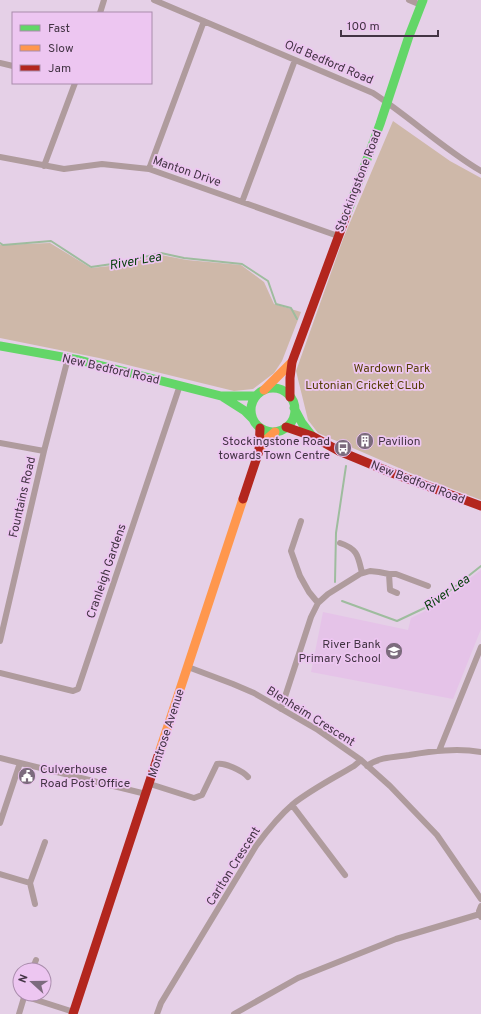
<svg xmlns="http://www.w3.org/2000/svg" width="481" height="1014" viewBox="0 0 481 1014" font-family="Overpass,sans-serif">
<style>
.built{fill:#e5c3e8}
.green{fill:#ceb8a9}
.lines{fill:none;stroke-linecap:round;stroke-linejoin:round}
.stream{stroke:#9ebc9e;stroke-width:2}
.street{stroke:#af9b9d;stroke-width:6}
.fast{stroke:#63d668;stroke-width:9}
.slow{stroke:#ff974d;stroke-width:9}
.jam{stroke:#b3261e;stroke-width:9}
.labels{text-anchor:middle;stroke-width:3.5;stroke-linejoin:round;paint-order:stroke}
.street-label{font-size:12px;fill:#433444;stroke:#edc6f1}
.park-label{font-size:12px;fill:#563f07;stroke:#edc6f1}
.poi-label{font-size:12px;fill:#433444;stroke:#edc6f1;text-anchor:end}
.water-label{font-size:13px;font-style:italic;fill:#043f09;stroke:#edc6f1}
</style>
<rect width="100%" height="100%" fill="#e5d0e7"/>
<path class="built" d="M481,570V629L453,699L311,672L323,612L408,630L411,618L429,609Z"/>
<path class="green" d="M393,121L450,161L481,178V500L413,474L318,433L308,420L296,371L343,239Z
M50,243L91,268L120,265L161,255L187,260L241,265L264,282L274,304L301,312L282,361L274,373L253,389L234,391L99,358L0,338V245Z"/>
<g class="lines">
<path class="stream" d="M0,243L3,245L51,241L91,267L119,263L161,253L184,258L242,264L268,281L276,304L291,308L297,319
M335,582L336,533L346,466
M342,601L397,621L433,604L481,566"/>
<path class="street" d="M154,0L373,93C410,117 442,148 481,171
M409,0L421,5
M100,13L104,0
M0,63L13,66
M0,157L64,169L102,164L149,169L338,236
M44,166L75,83
M149,169L204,21
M242,202L295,60
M0,443L44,451
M340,543C358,549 358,556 362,573
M389,574L390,590L397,593
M318,603L328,594L360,574L370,571L379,572L389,574H396L428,586
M0,641L44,451L68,358
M188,667L233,684L254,693L318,730L361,760L390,786L437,835L481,899
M0,673L73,691L78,689L180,385
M281,709L311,617L318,603L309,592L300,576L291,551L301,521
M439,751L481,647
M0,758L146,794
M367,766C379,757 394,757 409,755C433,751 457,748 481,752
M150,784L194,798L202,795L217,764C224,762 243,771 248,777
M292,805L345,875
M0,823L20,763
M0,874L30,883L45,842
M30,883L35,904
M481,906L479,911L481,917
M32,970L36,960
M24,996L74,1012
M19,1014L25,994
M157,1014L161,1003L256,846C267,831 279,816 293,804C312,789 334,778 354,766L361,760
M234,1014L298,978L396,939L480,914"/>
<path class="fast" d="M346,216L380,124L409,36L423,0
M0,346L79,360L221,396H256
M251 410a22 22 0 1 1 44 0a22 22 0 1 1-44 0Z
M223,397L245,411L253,419
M294,408L302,423L312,436"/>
<path class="slow" d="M264,390L292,362
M259,450L267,439L275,432
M159,753L243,499"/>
<path class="jam" d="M290,397V378L292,362L346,216
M286,427L312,436L339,451L392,473L481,506
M243,499L259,451L260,428
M73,1014L159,753"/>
</g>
<defs>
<symbol id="building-disc" viewBox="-11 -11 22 22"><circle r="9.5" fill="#7c6b7d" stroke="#edc6f1"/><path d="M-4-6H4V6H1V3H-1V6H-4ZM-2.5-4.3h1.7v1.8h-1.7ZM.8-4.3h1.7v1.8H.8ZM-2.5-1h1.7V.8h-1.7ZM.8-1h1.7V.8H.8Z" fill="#fff"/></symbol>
<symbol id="bus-disc" viewBox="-11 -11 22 22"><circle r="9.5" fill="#7c6b7d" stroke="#edc6f1"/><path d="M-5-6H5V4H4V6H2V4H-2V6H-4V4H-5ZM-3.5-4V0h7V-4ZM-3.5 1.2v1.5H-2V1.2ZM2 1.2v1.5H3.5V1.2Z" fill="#fff"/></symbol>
<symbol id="school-disc" viewBox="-11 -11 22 22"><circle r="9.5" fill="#7c6b7d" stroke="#edc6f1"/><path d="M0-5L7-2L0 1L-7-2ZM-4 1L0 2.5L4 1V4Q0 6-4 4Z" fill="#fff"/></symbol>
<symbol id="civic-disc" viewBox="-11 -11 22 22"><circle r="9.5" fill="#7c6b7d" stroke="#edc6f1"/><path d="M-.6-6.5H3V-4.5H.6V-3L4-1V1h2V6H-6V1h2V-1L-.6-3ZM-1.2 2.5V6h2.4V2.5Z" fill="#fff"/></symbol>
</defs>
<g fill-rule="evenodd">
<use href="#building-disc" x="355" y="431" width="20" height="20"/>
<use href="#bus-disc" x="333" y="438" width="20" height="20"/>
<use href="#school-disc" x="384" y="641" width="20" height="20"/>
<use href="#civic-disc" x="17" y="766" width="20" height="20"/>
</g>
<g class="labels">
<g class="street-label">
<text transform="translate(329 62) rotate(23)" y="4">Old Bedford Road</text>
<text transform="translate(187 171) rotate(19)" y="4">Manton Drive</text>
<text transform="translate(358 181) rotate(-69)" y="4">Stockingstone Road</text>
<text transform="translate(111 369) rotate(13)" y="4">New Bedford Road</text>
<text transform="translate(418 482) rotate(21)" y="4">New Bedford Road</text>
<text transform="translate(22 497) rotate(-77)" y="4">Fountains Road</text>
<text transform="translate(106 571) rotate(-71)" y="4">Cranleigh Gardens</text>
<text transform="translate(311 716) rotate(32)" y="4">Blenheim Crescent</text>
<text transform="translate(166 733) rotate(-72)" y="4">Montrose Avenue</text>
<text transform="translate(233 866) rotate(-58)" y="4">Carlton Crescent</text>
</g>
<g class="park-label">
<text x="392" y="372">Wardown Park</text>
<text x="365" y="389">Lutonian Cricket CLub</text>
</g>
<g class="poi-label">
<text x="330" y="445">Stockingstone Road<tspan x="330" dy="14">towards Town Centre</tspan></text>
<text x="378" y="445" text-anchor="start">Pavilion</text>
<text x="381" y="648">River Bank<tspan x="381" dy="14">Primary School</tspan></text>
<text x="40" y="773" text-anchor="start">Culverhouse<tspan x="40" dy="14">Road Post Office</tspan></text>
</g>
<g class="water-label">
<text transform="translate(135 260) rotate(-10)" y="5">River Lea</text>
<text transform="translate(446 592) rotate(-35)" y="5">River Lea</text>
</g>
</g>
<rect x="12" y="12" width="140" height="72" fill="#edc6f1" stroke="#a98cac"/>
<rect x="20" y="25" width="20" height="6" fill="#63d668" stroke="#a98cac"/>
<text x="48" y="32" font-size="12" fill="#433444">Fast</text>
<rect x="20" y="45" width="20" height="6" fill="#ff974d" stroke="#a98cac"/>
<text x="48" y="52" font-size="12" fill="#433444">Slow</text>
<rect x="20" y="65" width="20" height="6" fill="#b3261e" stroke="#a98cac"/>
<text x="48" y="72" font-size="12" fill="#433444">Jam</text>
<g transform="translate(32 982) rotate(291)"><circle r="19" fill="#edc6f1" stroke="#a98cac"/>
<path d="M0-3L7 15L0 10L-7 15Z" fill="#7c6b7d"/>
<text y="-6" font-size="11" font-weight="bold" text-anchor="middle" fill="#433444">N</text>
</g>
<path d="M341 30v6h97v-6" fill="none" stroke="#433444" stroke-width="2"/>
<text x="347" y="30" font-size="12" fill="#433444" stroke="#edc6f1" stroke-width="3" paint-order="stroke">100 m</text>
</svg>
